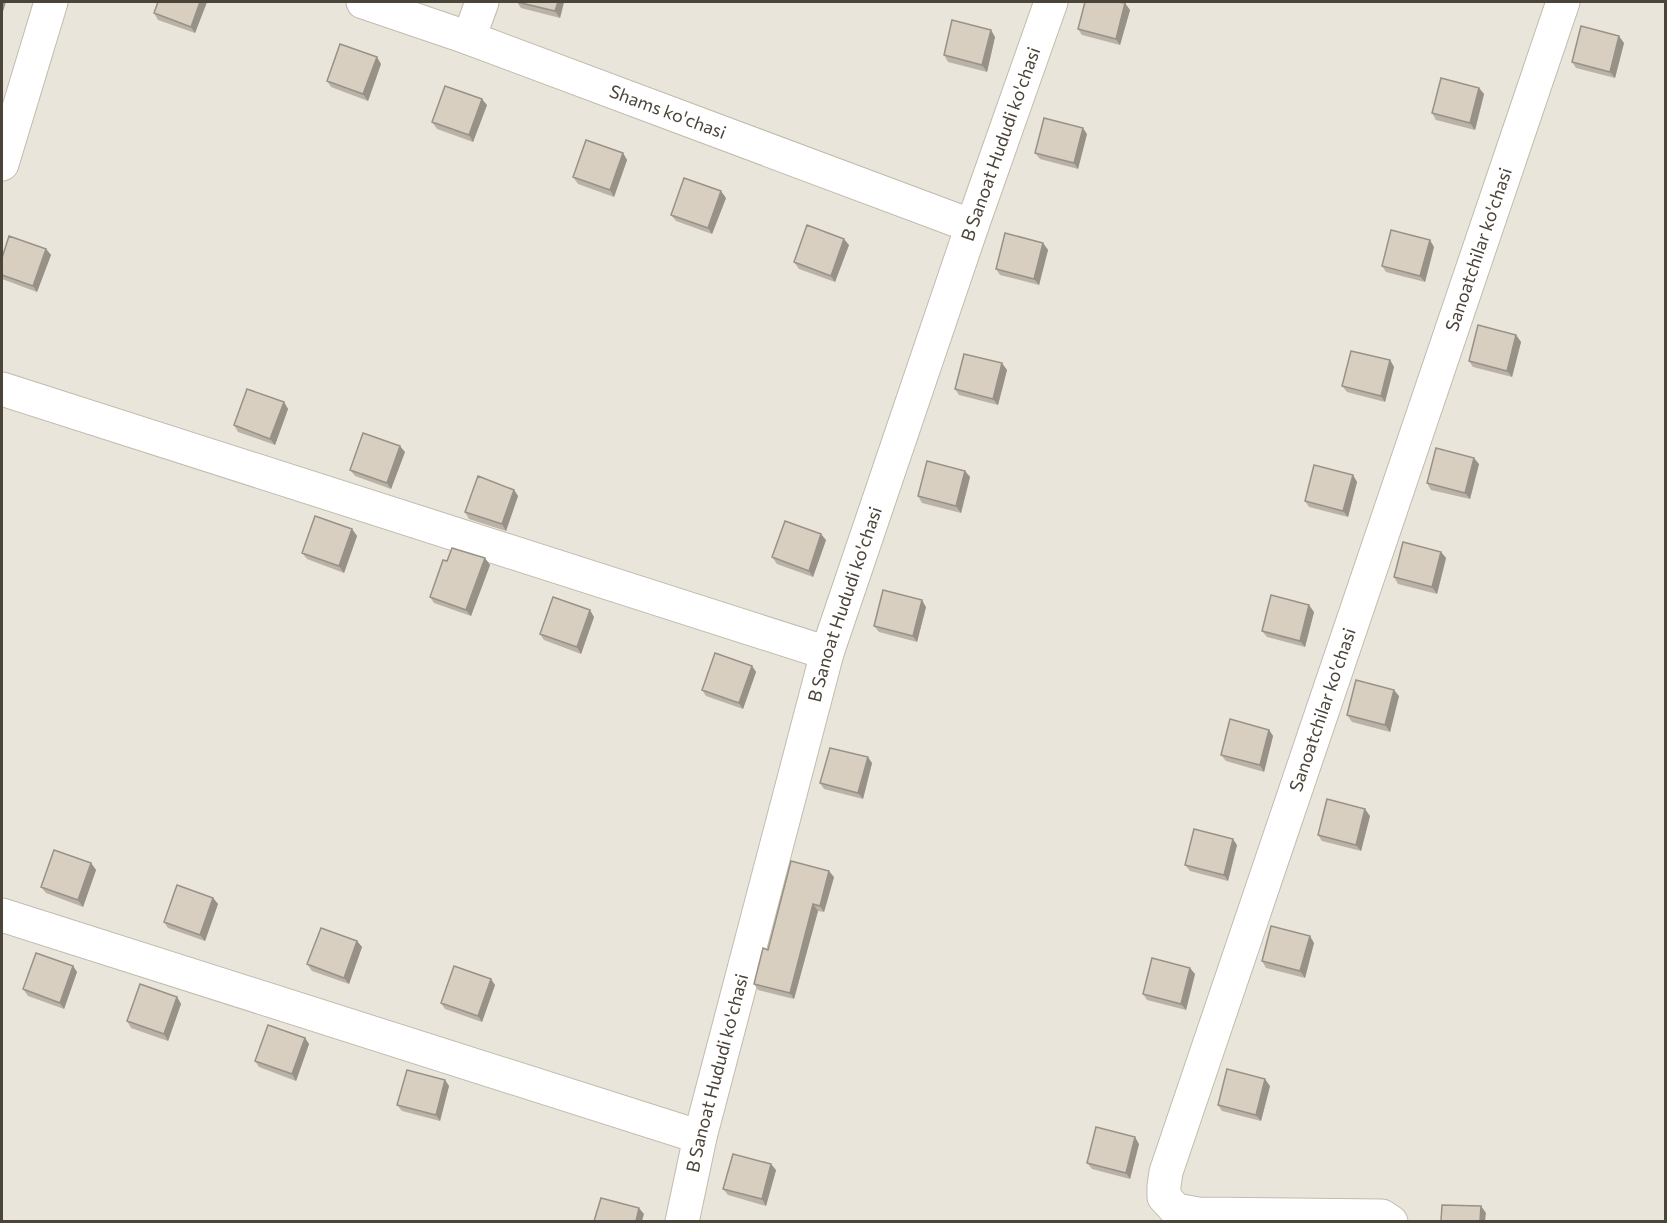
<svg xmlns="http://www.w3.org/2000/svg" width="1667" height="1223" viewBox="0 0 1667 1223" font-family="Commissioner,sans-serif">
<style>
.residential{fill:#eae5da}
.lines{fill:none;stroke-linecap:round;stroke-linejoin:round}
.minor-casing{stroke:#c2bbae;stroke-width:35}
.minor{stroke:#fff;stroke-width:33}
.wall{fill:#bab2a6}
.shaded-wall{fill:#979187}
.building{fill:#d8cfc1;stroke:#979187;stroke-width:1.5}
.labels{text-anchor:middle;stroke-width:6;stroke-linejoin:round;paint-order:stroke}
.street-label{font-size:18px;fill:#4b4439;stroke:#fff}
</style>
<rect width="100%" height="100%" fill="#f6f3ec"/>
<path class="residential" d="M2,2H1665V1221H2Z"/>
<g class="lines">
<defs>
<g id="minor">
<path id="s1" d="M363,2L469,38L972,226"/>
<path d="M469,38L482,2"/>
<path d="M2,164L51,2"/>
<path d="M2,389L827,653"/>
<path d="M2,915L700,1137"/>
<path id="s2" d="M682,1222L700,1137L827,653L972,226L1051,2"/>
<path id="s3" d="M1391,1222L1382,1216L1198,1214L1176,1210L1164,1197V1186L1166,1172L1563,2"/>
</g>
</defs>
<use href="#minor" class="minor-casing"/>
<use href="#minor" class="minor"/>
</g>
<path class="wall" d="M207,2L195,33L158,20L154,13Z
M517,2H564L560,18L521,8Z
M1130,10L1120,45L1082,35L1078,29Z
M995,37L987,72L948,62L944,55Z
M1624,43L1615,78L1576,68L1572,62Z
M381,64L368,101L331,87L327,81Z
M1479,88L1484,94L1475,130L1436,120L1432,113Z
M487,105L473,142L437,129L432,122Z
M1087,134L1078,169L1040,159L1035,153Z
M623,153L627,160L614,197L578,184L573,177Z
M726,198L712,234L676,221L671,215Z
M1043,243L1048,250L1039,285L1000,275L996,269Z
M849,245L835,282L799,269L794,262Z
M1434,247L1425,282L1386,272L1382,266Z
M46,249L51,255L37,292L2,279V258Z
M1516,335L1521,342L1512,377L1473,367L1469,361Z
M1390,360L1394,367L1385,402L1347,392L1342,386Z
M1007,370L998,405L959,395L955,389Z
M284,402L288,409L275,445L238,432L234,425Z
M405,452L391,489L355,476L350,470Z
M1479,464L1470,499L1431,490L1427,483Z
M965,471L970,477L961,513L922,503L918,496Z
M1353,475L1357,482L1348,517L1309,507L1305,501Z
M514,490L518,496L506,531L469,519L465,512Z
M352,529L357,536L344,573L307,559L302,553Z
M826,540L813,577L777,564L772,557Z
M1441,552L1446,558L1437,594L1398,584L1394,577Z
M485,558L490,565L471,616L434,603L430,597L447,561Z
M926,607L917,642L879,632L874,626Z
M1314,612L1305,647L1267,637L1262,631Z
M594,617L581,654L544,640L540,634Z
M752,666L756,672L743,709L706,696L702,690Z
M1399,696L1390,732L1352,722L1347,715Z
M1269,730L1273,736L1264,772L1226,761L1221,755Z
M872,763L863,799L824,789L820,783Z
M1370,816L1361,851L1322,841L1318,835Z
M1237,845L1228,881L1190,871L1185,865Z
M91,863L96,870L83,907L46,893L41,887Z
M834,877L824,912L818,911L794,999L758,990L754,984L768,950Z
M213,898L218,904L205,941L168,928L164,922Z
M357,941L362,947L349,984L312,971L307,964Z
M1314,943L1305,978L1266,968L1262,961Z
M73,966L77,972L64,1009L28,996L23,989Z
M1195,974L1186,1010L1147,1000L1143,994Z
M495,985L482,1022L445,1009L441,1003Z
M177,997L181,1004L168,1041L131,1028L127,1021Z
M305,1038L309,1044L296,1081L259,1067L255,1061Z
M445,1080L449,1086L440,1121L402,1111L397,1105Z
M1270,1086L1261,1121L1222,1111L1218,1105Z
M1139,1144L1130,1179L1092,1169L1087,1163Z
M776,1170L766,1206L728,1195L723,1189Z"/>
<path class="shaded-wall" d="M2,2H6L2,15Z
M200,2H207L195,33L191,27Z
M558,2H564L560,18L555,11Z
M1125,3L1130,10L1120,45L1116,39Z
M991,30L995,37L987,72L982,65Z
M1619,36L1624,43L1615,78L1610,72Z
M377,57L381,64L368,101L363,94Z
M1479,88L1484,94L1475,130L1470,123Z
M482,99L487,105L473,142L469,135Z
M1083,128L1087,134L1078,169L1074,163Z
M623,153L627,160L614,197L610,190Z
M721,191L726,198L712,234L708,228Z
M844,239L849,245L835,282L831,276Z
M1430,240L1434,247L1425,282L1420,276Z
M1043,243L1048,250L1039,285L1034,279Z
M46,249L51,255L37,292L33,286Z
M1516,335L1521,342L1512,377L1507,371Z
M1390,360L1394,367L1385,402L1381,396Z
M1002,363L1007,370L998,405L993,399Z
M284,402L288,409L275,445L270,439Z
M400,446L405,452L391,489L387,483Z
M1474,458L1479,464L1470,499L1465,493Z
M965,471L970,477L961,513L956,506Z
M1353,475L1357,482L1348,517L1343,511Z
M514,490L518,496L506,531L502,524Z
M352,529L357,536L344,573L339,566Z
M821,534L826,540L813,577L809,571Z
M1441,552L1446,558L1437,594L1432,587Z
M485,558L490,565L471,616L466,610Z
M922,600L926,607L917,642L913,636Z
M1309,605L1314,612L1305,647L1300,641Z
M590,610L594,617L581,654L577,647Z
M752,666L756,672L743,709L739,703Z
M1394,690L1399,696L1390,732L1385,725Z
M1269,730L1273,736L1264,772L1260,765Z
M868,757L872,763L863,799L858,793Z
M1365,809L1370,816L1361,851L1356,845Z
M1233,839L1237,845L1228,881L1224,875Z
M91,863L96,870L83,907L78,900Z
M829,871L834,877L824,912L820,906Z
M213,898L218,904L205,941L200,935Z
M813,904L818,911L794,999L790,993Z
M1310,936L1314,943L1305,978L1300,971Z
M357,941L362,947L349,984L344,978Z
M73,966L77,972L64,1009L60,1003Z
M1190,968L1195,974L1186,1010L1181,1004Z
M491,979L495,985L482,1022L478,1016Z
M177,997L181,1004L168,1041L164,1034Z
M305,1038L309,1044L296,1081L292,1074Z
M1265,1079L1270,1086L1261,1121L1256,1115Z
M445,1080L449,1086L440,1121L436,1115Z
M1135,1137L1139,1144L1130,1179L1126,1173Z
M771,1164L776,1170L766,1206L762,1199Z
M1481,1206L1486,1213L1485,1221H1480Z
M639,1208L644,1214L642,1221H636Z"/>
<path class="building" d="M158,2H200L191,27L154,13Z
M517,2H558L555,11Z
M1085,2H1118L1125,3L1116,39L1078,29Z
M952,20L991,30L982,65L944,55Z
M1581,26L1619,36L1610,72L1572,62Z
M340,44L377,57L363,94L327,81Z
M1441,78L1479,88L1470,123L1432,113Z
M445,86L482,99L469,135L432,122Z
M1044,118L1083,128L1074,163L1035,153Z
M586,140L623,153L610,190L573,177Z
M684,178L721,191L708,228L671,215Z
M807,225L844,239L831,276L794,262Z
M1391,230L1430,240L1420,276L1382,266Z
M1005,233L1043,243L1034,279L996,269Z
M9,236L46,249L33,286L2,275V258Z
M1478,325L1516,335L1507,371L1469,361Z
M1351,351L1390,360L1381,396L1342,386Z
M964,354L1002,363L993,399L955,389Z
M247,389L284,402L270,439L234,425Z
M363,433L400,446L387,483L350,470Z
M1436,448L1474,458L1465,493L1427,483Z
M927,461L965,471L956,506L918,496Z
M1314,465L1353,475L1343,511L1305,501Z
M478,476L514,490L502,524L465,512Z
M315,516L352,529L339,566L302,553Z
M785,521L821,534L809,571L772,557Z
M1403,542L1441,552L1432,587L1394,577Z
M452,548L485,558L466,610L430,597L443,560L447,561Z
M883,590L922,600L913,636L874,626Z
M1271,595L1309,605L1300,641L1262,631Z
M553,597L590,610L577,647L540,634Z
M715,653L752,666L739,703L702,690Z
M1356,680L1394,690L1385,725L1347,715Z
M1230,719L1269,730L1260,765L1221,755Z
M830,748L868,757L858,793L820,783Z
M1327,799L1365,809L1356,845L1318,835Z
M1194,829L1233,839L1224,875L1185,865Z
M54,850L91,863L78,900L41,887Z
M791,861L829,871L820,906L813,904L790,993L754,984L763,948L768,950Z
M177,885L213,898L200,935L164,922Z
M1271,926L1310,936L1300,971L1262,961Z
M321,928L357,941L344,978L307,964Z
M36,953L73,966L60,1003L23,989Z
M1152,958L1190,968L1181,1004L1143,994Z
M454,966L491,979L478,1016L441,1003Z
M140,984L177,997L164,1034L127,1021Z
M268,1025L305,1038L292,1074L255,1061Z
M1227,1069L1265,1079L1256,1115L1218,1105Z
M407,1070L445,1080L436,1115L397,1105Z
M1096,1127L1135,1137L1126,1173L1087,1163Z
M733,1154L771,1164L762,1199L723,1189Z
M601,1198L639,1208L636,1221H594Z
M1442,1205L1481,1206L1480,1221H1441Z"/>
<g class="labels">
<g class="street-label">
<text dy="6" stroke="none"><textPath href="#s1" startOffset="324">Shams ko'chasi</textPath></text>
<text dy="6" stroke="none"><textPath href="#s2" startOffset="1125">B Sanoat Hududi ko'chasi</textPath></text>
<text dy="6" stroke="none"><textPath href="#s3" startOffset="1234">Sanoatchilar ko'chasi</textPath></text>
<text dy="6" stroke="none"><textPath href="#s2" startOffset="639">B Sanoat Hududi ko'chasi</textPath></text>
<text dy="6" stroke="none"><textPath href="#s3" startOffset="748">Sanoatchilar ko'chasi</textPath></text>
<text dy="6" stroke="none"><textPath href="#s2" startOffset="153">B Sanoat Hududi ko'chasi</textPath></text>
</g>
</g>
<rect width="1667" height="1223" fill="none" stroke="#4b4439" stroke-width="6"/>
</svg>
